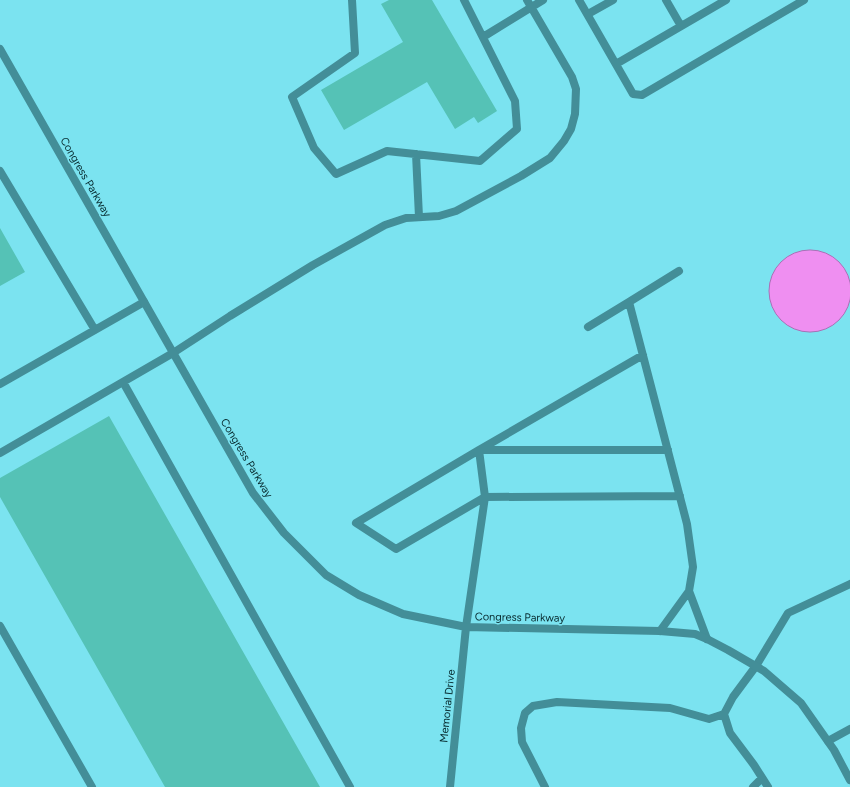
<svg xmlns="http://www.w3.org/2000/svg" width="850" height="787" viewBox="0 0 850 787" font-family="Figtree,sans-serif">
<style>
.water{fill:#ef8ff1;stroke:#a971b6}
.building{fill:#55c2b6}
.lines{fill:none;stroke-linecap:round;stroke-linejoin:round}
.lane{stroke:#438e98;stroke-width:8}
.street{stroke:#438e98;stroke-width:8}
.labels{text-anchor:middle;stroke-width:3;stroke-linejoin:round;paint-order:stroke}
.street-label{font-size:11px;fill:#072a2e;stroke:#7be3f0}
</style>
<rect width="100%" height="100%" fill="#7be3f0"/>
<path class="water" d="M769 291a41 41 0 1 1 82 0a41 41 0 1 1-82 0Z"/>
<path class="building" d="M389,0H432L497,111L478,123L474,117L455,129L427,82L344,130L321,90L403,42L381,4Z
M0,228L25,272L0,286Z
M109,416L320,787H165L0,497V478Z"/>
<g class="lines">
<path class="lane" d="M352,0L355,53L292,97L314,148L336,174L387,151L480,161L517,129L515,101L464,0
M579,0L633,94L642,95L804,0
M666,0L681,26
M588,14L613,0
M483,37L543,0
M616,64L726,0
M416,154L419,217
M0,171L95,330
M629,302L679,271
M588,327L629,302L687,524L693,567L689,591L707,639
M123,382L350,787
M0,384L144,302
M479,450L643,355
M481,450H668
M0,453L173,353L230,316L313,265L385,225L406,218L439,216L456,211L521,176L550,158L564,141L571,129L575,114L576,89L572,77L527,0
M485,497L396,549L356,523L479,450L485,497L680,496
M0,626L92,787
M466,627L485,497
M660,631L689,591
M828,741L850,729
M545,787L522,742L521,728L525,713L533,706L557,702L670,708L709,719L724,714
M753,787L762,778
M768,787L754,765L730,733L724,714L733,697L756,666L788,613L850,584"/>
<path class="street" d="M0,49L253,493L284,533L326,575L359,595L403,614L466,627L660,631L695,634L707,639L728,650L764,671L801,703L834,750L850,780
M450,787L466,627"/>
</g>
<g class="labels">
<g class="street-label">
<text transform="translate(86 177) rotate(60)" y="4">Congress Parkway</text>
<text transform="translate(247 458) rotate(59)" y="4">Congress Parkway</text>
<text transform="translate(520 617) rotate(1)" y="4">Congress Parkway</text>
<text transform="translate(447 706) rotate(-84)" y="4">Memorial Drive</text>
</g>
</g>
</svg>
